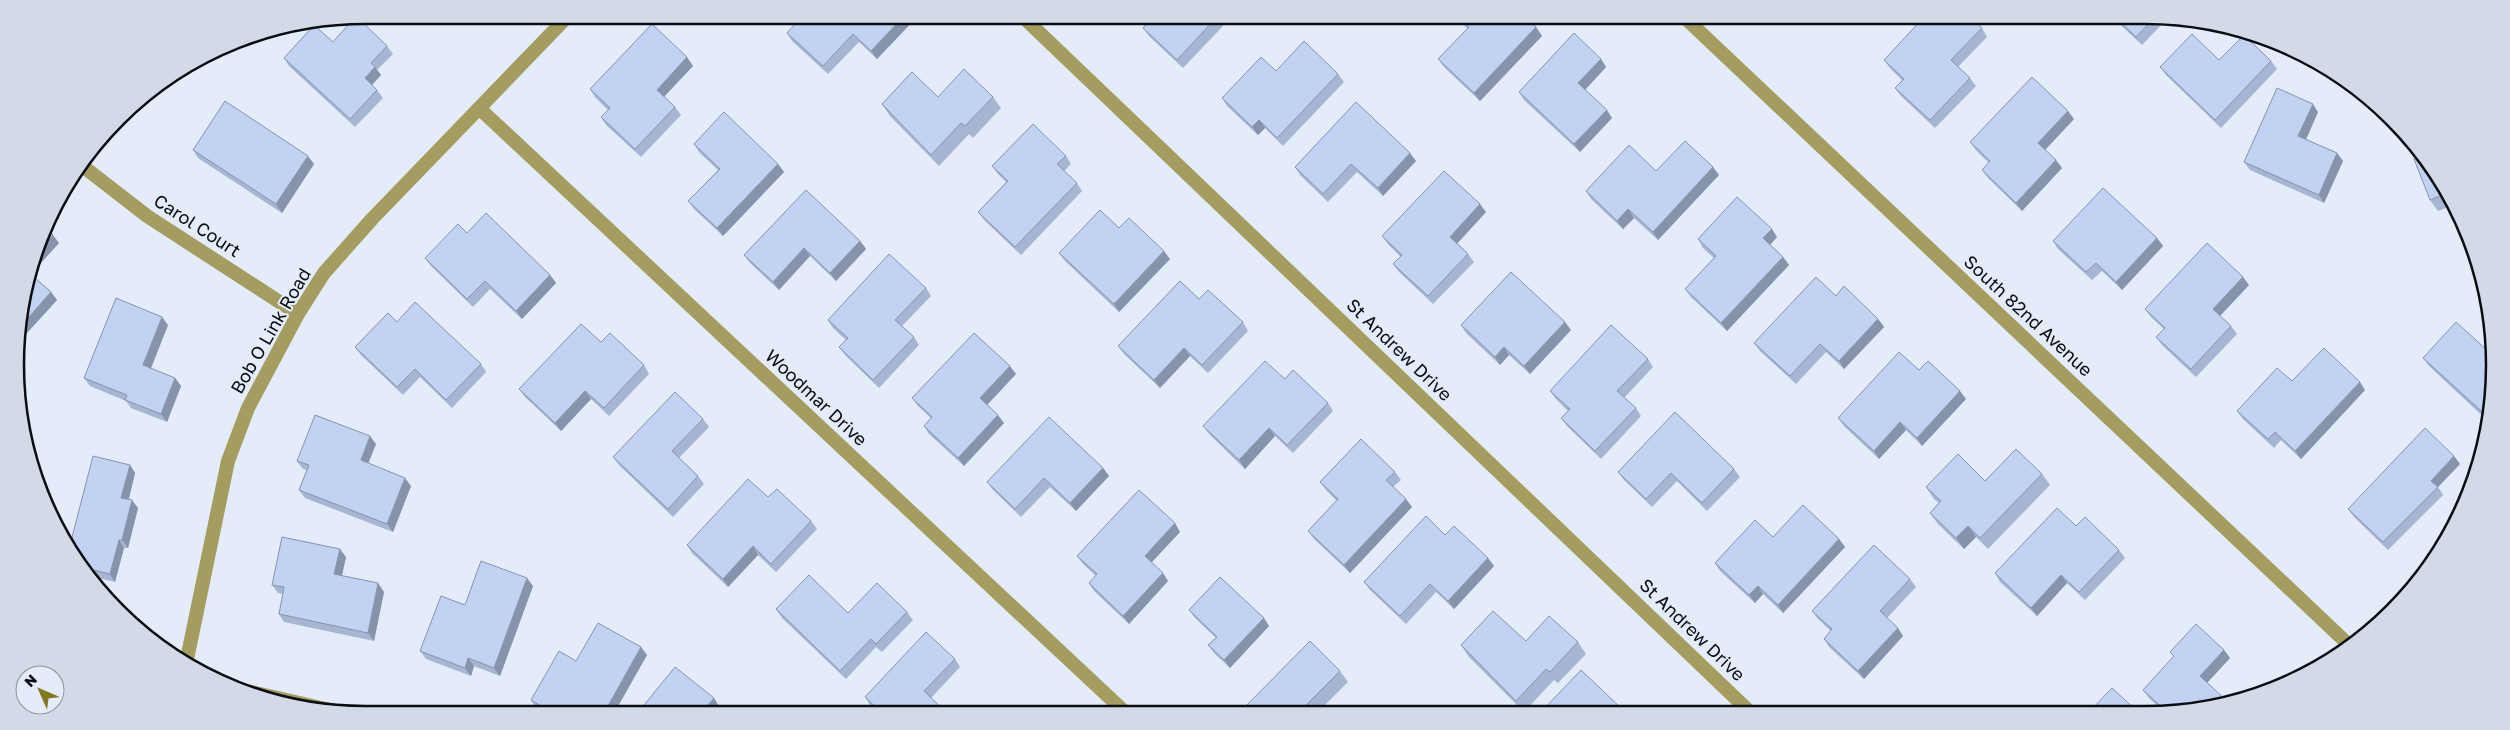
<svg xmlns="http://www.w3.org/2000/svg" width="2510" height="730" viewBox="0 0 2510 730" font-family="'Golos Text',sans-serif">
<style>
.lines{fill:none;stroke-linecap:round;stroke-linejoin:round}
.minor{stroke:#a49d5f;stroke-width:14}
.wall{fill:#a6b5d1}
.shaded-wall{fill:#8793aa}
.building{fill:#c1d2f3;stroke:#8793aa}
.labels{text-anchor:middle;stroke-width:4;stroke-linejoin:round;paint-order:stroke}
.street-label{font-size:18px;fill:#0b0d12;stroke:#e4ecfa}
.rim{fill:none;stroke:#0b0d12;stroke-width:2.5}
</style>
<rect width="100%" height="100%" fill="#e4ecfa"/>
<g class="lines">
<path class="minor" d="M1021,15L1751,713
M1682,15L2349,645
M480,109L1127,714
M80,164L147,216L298,314
M186,664L228,461L248,408L298,314L324,273L372,219L569,15
M229,687L339,712"/>
</g>
<path class="wall" d="M1145,15H1215L1223,26L1183,68L1149,36L1143,28L1150,20Z
M1454,15H1524V16L1536,27L1542,36L1480,101L1444,67L1438,59L1468,29L1456,18Z
M1811,15H1826L1819,23Z
M1863,15H1879L1871,23Z
M2110,15H2145L2169,17L2142,45Z
M917,17L877,59L859,42L828,74L792,41L787,33Z
M1982,28L1987,37L1958,67L1970,78L1976,86L1935,128L1901,96L1895,88L1902,80L1890,68L1884,60Z
M333,42L387,46L393,54L377,70L381,75L372,85L377,90L383,98L355,127L289,66L284,58Z
M1601,59L1606,67L1585,90L1612,118L1580,152L1524,100L1519,92Z
M2219,60L2271,61L2277,69L2221,128L2166,75L2160,67Z
M693,66L664,96L675,107L681,115L641,157L606,125L601,117L608,110L595,97L590,89Z
M1276,71L1338,74L1344,82L1283,146L1265,128L1258,135L1227,106L1222,98Z
M161,85L137,111L131,105L134,102Z
M938,97H993L1001,108L973,138L969,134L939,166L890,116L882,104Z
M1356,102L1416,161L1383,196L1357,172L1328,202L1300,175L1295,167Z
M2318,112L2306,139L2337,153L2343,161L2324,203L2250,170L2244,162Z
M2074,119L2045,150L2062,168L2022,211L1988,178L1982,170L1989,163L1976,150L1970,142Z
M694,144L778,164L784,172L723,236L694,209L688,201L718,170L699,152Z
M193,150L314,164L282,213L198,158Z
M1066,156L1071,164L1064,171L1077,183L1082,191L1021,255L984,220L978,212L1006,182L998,174L992,166Z
M2436,170L2454,205L2438,211L2430,200Z
M1656,171L1719,175L1658,240L1634,218L1623,229L1591,199L1586,191Z
M1486,212L1457,243L1468,254L1474,262L1433,304L1399,272L1393,264L1401,257L1388,244L1382,236Z
M1119,228L1170,259L1119,312L1065,261L1059,253Z
M467,233L550,275L556,283L522,319L490,289L473,307L431,266L425,258Z
M1777,237L1770,245L1783,257L1789,265L1727,331L1691,297L1685,289L1714,258L1703,248L1698,239Z
M2157,238L2163,246L2122,290L2102,271L2092,280L2058,249L2053,241Z
M860,241L866,249L836,281L810,256L779,290L750,263L744,255Z
M59,243L31,274L51,292L57,300L26,334L18,327L27,274Z
M2249,285L2220,316L2231,326L2237,334L2196,377L2162,345L2156,337L2164,329L2151,317L2145,309Z
M926,288L931,296L902,326L914,337L919,345L879,388L845,355L839,347L846,340L833,328L828,320Z
M1836,296L1878,319L1884,327L1844,369L1826,352L1796,384L1760,351L1754,343Z
M397,322L481,364L486,372L452,408L420,377L403,395L361,355L355,347Z
M1243,322L1248,331L1208,373L1190,356L1160,388L1124,354L1118,346Z
M168,325L151,368L175,378L181,386L167,422L131,408L126,401L90,386L84,378Z
M1461,325L1571,330L1530,374L1509,355L1500,365L1466,333Z
M601,342L644,365L649,374L609,416L591,399L561,431L525,397L519,389Z
M2488,351L2495,365L2489,422L2429,366L2423,358Z
M1648,359L1653,367L1624,398L1636,408L1641,416L1601,459L1567,426L1561,418L1568,411L1556,399L1550,391Z
M1919,370L1966,399L1922,446L1906,430L1879,459L1844,426L1838,418Z
M1016,374L987,405L1004,423L964,466L929,434L924,426L931,418L918,406L912,398Z
M1285,379L1328,403L1333,411L1293,453L1275,436L1245,469L1209,434L1203,426Z
M2292,381L2365,390L2301,459L2281,440L2274,448L2243,419L2237,411Z
M703,419L709,427L679,458L698,476L704,484L673,517L619,465L613,457Z
M376,444L368,463L411,486L393,532L305,498L299,490L307,470L303,469L297,461Z
M2460,464L2438,487L2443,495L2388,550L2354,517L2348,509Z
M130,465L135,473L129,499L138,508L128,548H124L115,582L85,575L69,549Z
M1103,468L1109,476L1076,511L1050,487L1021,517L993,490L987,482Z
M1734,469L1740,477L1707,511L1677,481L1652,507L1624,480L1618,472Z
M1395,472L1401,480L1393,487L1412,507L1350,573L1314,539L1308,531L1337,501L1326,490L1320,482Z
M2042,474L2050,485L1988,549L1976,537L1964,549L1938,524L1930,513L1939,503L1934,499L1926,487Z
M768,497L811,521L817,529L776,572L758,555L728,587L692,553L687,545Z
M2076,526L2119,550L2125,558L2085,600L2067,583L2037,616L2000,582L1995,573Z
M1180,532L1152,562L1168,581L1129,624L1094,591L1089,583L1096,576L1083,564L1077,556Z
M1445,535L1494,566L1454,609L1436,592L1406,624L1370,590L1364,582Z
M1773,537L1839,539L1845,547L1783,613L1763,594L1755,603L1720,571L1715,563Z
M346,557L342,576L384,592L374,641L284,622L279,614L283,594L278,593L272,585Z
M1910,579L1916,587L1887,618L1903,636L1864,679L1829,647L1824,639L1831,631L1818,619L1812,611Z
M533,586L500,676L474,666L471,676L426,659L420,651L465,605Z
M776,609L848,613L907,612L913,620L882,652L876,647L846,679L782,618Z
M1189,610L1269,626L1230,668L1214,653L1208,645L1216,638L1195,618Z
M1526,641L1578,642L1586,654L1558,683L1554,680L1524,712L1469,657L1461,645Z
M2224,650L2230,658L2207,683L2190,712H2164L2149,698L2143,690L2174,657L2170,652Z
M647,655L613,715H547L536,708L531,700L576,661Z
M955,659L960,667L931,698L948,714H881L870,705L865,697Z
M1340,671L1348,682L1317,713L1238,714Z
M1622,709L1625,713H1540Z"/>
<path class="shaded-wall" d="M905,15H916L917,17L877,59L871,51Z
M1866,15H1879L1871,23Z
M1536,27L1542,36L1480,101L1474,93Z
M687,57L693,66L663,98L657,90Z
M1601,59L1606,67L1584,91L1578,83Z
M375,67L381,75L371,86L365,78Z
M2313,104L2318,112L2304,144L2298,136Z
M1607,110L1612,118L1580,152L1574,144Z
M2068,111L2074,119L2044,151L2038,143Z
M1259,120L1265,128L1258,135L1252,127Z
M1410,153L1416,161L1383,196L1378,188Z
M2337,153L2343,161L2324,203L2319,195Z
M308,156L314,164L282,213L276,204Z
M2056,160L2062,168L2022,211L2016,203Z
M778,164L784,172L723,236L717,228Z
M1713,167L1719,175L1658,240L1653,232Z
M1480,204L1486,212L1456,245L1450,237Z
M1628,209L1634,218L1623,229L1617,221Z
M1772,229L1777,237L1769,246L1763,238Z
M53,235L59,243L29,276L27,273L34,257Z
M2157,238L2163,246L2122,290L2116,282Z
M860,241L866,249L836,281L830,273Z
M804,248L810,256L779,290L773,282Z
M1164,251L1170,259L1119,312L1114,304Z
M1783,257L1789,265L1727,331L1721,323Z
M550,275L556,283L522,319L516,311Z
M2243,277L2249,285L2219,317L2213,309Z
M51,292L57,300L26,334L21,326Z
M162,317L168,325L149,373L143,365Z
M1878,319L1884,327L1844,369L1839,361Z
M1565,322L1571,330L1530,374L1524,366Z
M1504,347L1509,355L1500,365L1495,357Z
M1184,348L1190,356L1160,388L1154,380Z
M1010,366L1016,374L986,406L980,398Z
M175,378L181,386L167,422L161,414Z
M2360,382L2365,390L2301,459L2295,451Z
M585,391L591,399L561,431L555,423Z
M1960,391L1966,399L1922,446L1917,438Z
M998,415L1004,423L964,466L958,458Z
M1900,422L1906,430L1879,459L1874,451Z
M1269,428L1275,436L1245,469L1239,460Z
M370,436L376,444L366,469L361,460Z
M2454,456L2460,464L2438,487L2431,481Z
M130,465L135,473L127,506L121,498Z
M1103,468L1109,476L1076,511L1070,503Z
M405,478L411,486L393,532L387,524Z
M1406,499L1412,507L1350,573L1344,565Z
M132,500L138,508L128,548L122,540Z
M1175,523L1180,532L1150,564L1145,556Z
M1968,526L1976,537L1964,549L1956,538Z
M1839,539L1845,547L1783,613L1778,605Z
M119,540L124,548L115,582L110,574Z
M753,546L758,555L728,587L723,579Z
M340,549L346,557L340,583L334,574Z
M1488,558L1494,566L1454,609L1448,601Z
M1163,573L1168,581L1129,624L1123,616Z
M2061,575L2067,583L2037,616L2031,608Z
M527,578L533,586L500,676L494,668Z
M378,583L384,592L374,641L368,633Z
M1758,586L1763,594L1755,603L1749,595Z
M1264,618L1269,626L1230,668L1224,660Z
M1898,628L1903,636L1864,679L1858,671Z
M641,647L647,655L613,715H603Z
M2224,650L2230,658L2206,684L2200,676Z
M468,658L474,666L471,676L465,668Z
M714,698L719,706L713,714H700Z"/>
<path class="building" d="M803,15H905L871,51L853,34L823,66L787,33Z
M1148,15H1215L1217,17L1177,60L1143,28L1152,19Z
M1456,15H1523L1536,27L1474,93L1438,59L1469,27Z
M1926,15H1967L1982,28L1951,60L1970,78L1930,120L1895,88L1904,79L1884,60Z
M2113,15H2145L2156,16L2136,37Z
M356,16L387,46L371,63L375,67L365,78L377,90L350,119L284,58L314,25L333,42Z
M652,24L687,57L657,90L675,107L635,149L601,117L610,108L590,89Z
M1574,33L1601,59L1578,83L1607,110L1574,144L1519,92Z
M2192,34L2219,60L2244,35L2271,61L2215,120L2160,67Z
M1304,41L1338,74L1277,138L1259,120L1252,127L1222,98L1261,57L1276,71Z
M964,69L993,97L965,126L961,123L931,155L882,104L912,72L938,97Z
M2032,77L2068,111L2038,143L2056,160L2016,203L1982,170L1990,161L1970,142Z
M2277,88L2313,104L2298,136L2337,153L2319,195L2244,162Z
M225,101L308,156L276,204L193,150Z
M1356,102L1410,153L1378,188L1351,164L1323,194L1295,167Z
M724,112L778,164L717,228L688,201L720,169L694,144Z
M1033,124L1066,156L1057,164L1077,183L1015,247L978,212L1008,181L992,166Z
M1685,141L1713,167L1653,232L1628,209L1617,221L1586,191L1629,145L1656,171Z
M2423,155L2436,170L2448,193L2430,200L2414,159Z
M1444,171L1480,204L1450,237L1468,254L1428,296L1393,264L1402,255L1382,236Z
M2103,188L2157,238L2116,282L2096,263L2086,272L2053,241Z
M806,190L860,241L830,273L804,248L773,282L744,255Z
M1737,197L1772,229L1763,238L1783,257L1721,323L1685,289L1716,256L1698,239Z
M1100,210L1119,228L1129,218L1164,251L1114,304L1059,253Z
M486,213L550,275L516,311L485,281L467,299L425,258L458,224L467,233Z
M45,227L53,235L34,257Z
M2207,243L2243,277L2213,309L2231,326L2191,369L2156,337L2165,328L2145,309Z
M889,254L926,288L895,320L914,337L873,380L839,347L848,338L828,320Z
M28,272L51,292L21,326L19,324Z
M1511,272L1565,322L1524,366L1504,347L1495,357L1461,325Z
M1816,277L1836,296L1844,286L1878,319L1839,361L1820,344L1790,376L1754,343Z
M1180,281L1199,299L1208,290L1243,322L1202,365L1184,348L1154,380L1118,346Z
M116,298L162,317L143,365L175,378L161,414L125,400L127,395L84,378Z
M415,302L481,364L446,400L415,369L397,387L355,347L388,313L397,322Z
M2456,322L2488,351L2493,346L2495,365L2490,419L2423,358Z
M581,324L601,342L610,333L644,365L604,408L585,391L555,423L519,389Z
M1611,325L1648,359L1617,391L1636,408L1595,451L1561,418L1570,409L1550,391Z
M974,333L1010,366L980,398L998,415L958,458L924,426L932,417L912,398Z
M2324,348L2360,382L2295,451L2275,432L2268,439L2237,411L2277,368L2292,381Z
M1899,352L1919,370L1928,361L1960,391L1917,438L1900,422L1874,451L1838,418Z
M1265,361L1285,379L1293,370L1328,403L1287,445L1269,428L1239,460L1203,426Z
M675,392L703,419L672,451L698,476L668,509L613,457Z
M1675,412L1734,469L1702,503L1671,473L1646,499L1618,472Z
M315,415L370,436L361,460L405,478L387,524L299,490L309,465L297,461Z
M1049,417L1103,468L1070,503L1044,478L1015,509L987,482Z
M2425,428L2454,456L2431,481L2438,487L2383,542L2348,509Z
M1361,439L1395,472L1386,480L1406,499L1344,565L1308,531L1338,499L1320,482Z
M2016,449L2042,474L1980,538L1968,526L1956,538L1930,513L1941,501L1926,487L1958,454L1985,481Z
M93,456L130,465L121,498L132,500L122,540H119L110,574L80,567L69,549Z
M748,479L768,497L777,489L811,521L771,564L753,546L723,579L687,545Z
M1139,490L1175,523L1145,556L1163,573L1123,616L1089,583L1097,574L1077,556Z
M1803,505L1839,539L1778,605L1758,586L1749,595L1715,563L1755,520L1773,537Z
M2057,508L2076,526L2085,517L2119,550L2079,592L2061,575L2031,608L1995,573Z
M1426,516L1445,535L1454,526L1488,558L1448,601L1430,584L1400,616L1364,582Z
M282,537L340,549L334,574L378,583L368,633L279,614L284,587L272,585Z
M1874,545L1910,579L1880,611L1898,628L1858,671L1824,639L1832,629L1812,611Z
M481,561L527,578L494,668L468,658L465,668L420,651L441,596L465,605Z
M809,575L848,613L877,583L907,612L876,644L871,639L840,671L776,609Z
M1220,577L1264,618L1224,660L1208,645L1217,637L1189,610Z
M1493,611L1526,641L1549,616L1578,642L1550,672L1546,669L1516,701L1461,645Z
M598,623L641,647L603,715H577L573,712L571,715H556L531,700L559,651L576,661Z
M2196,624L2224,650L2200,676L2228,702L2190,712H2167L2143,690L2174,656L2170,652Z
M926,632L955,659L924,691L948,714H883L865,697Z
M1310,641L1340,671L1306,705L1315,713L1238,714Z
M675,667L714,698L700,714L636,715Z
M1581,670L1622,709L1618,713H1540Z
M2112,688L2138,712H2089Z
M994,710L997,714H990Z"/>
<g class="labels">
<g class="street-label">
<text transform="translate(197 226) rotate(33)" y="6">Carol Court</text>
<text transform="translate(2028 316) rotate(43)" y="6">South 82nd Avenue</text>
<text transform="translate(271 331) rotate(-60)" y="6">Bob O Link Road</text>
<text transform="translate(1399 350) rotate(44)" y="6">St Andrew Drive</text>
<text transform="translate(816 398) rotate(43)" y="6">Woodmar Drive</text>
<text transform="translate(1692 630) rotate(44)" y="6">St Andrew Drive</text>
</g>
</g>
<path d="M0 0H2510V730H0ZM365 24H2145A341 341 0 0 1 2486 365V365A341 341 0 0 1 2145 706H365A341 341 0 0 1 24 365V365A341 341 0 0 1 365 24Z" fill="#d3dae7" fill-rule="evenodd"/>
<path class="rim" d="M365 24H2145A341 341 0 0 1 2486 365V365A341 341 0 0 1 2145 706H365A341 341 0 0 1 24 365V365A341 341 0 0 1 365 24Z"/>
<g transform="translate(40 690) rotate(315)"><circle r="24" fill="#e4ecfa" stroke="#8d939d"/>
<path d="M0-4L9 19L0 12L-9 19Z" fill="#83781d"/>
<text y="-8" font-size="14" font-weight="bold" text-anchor="middle" fill="#0b0d12">N</text>
</g>
</svg>
